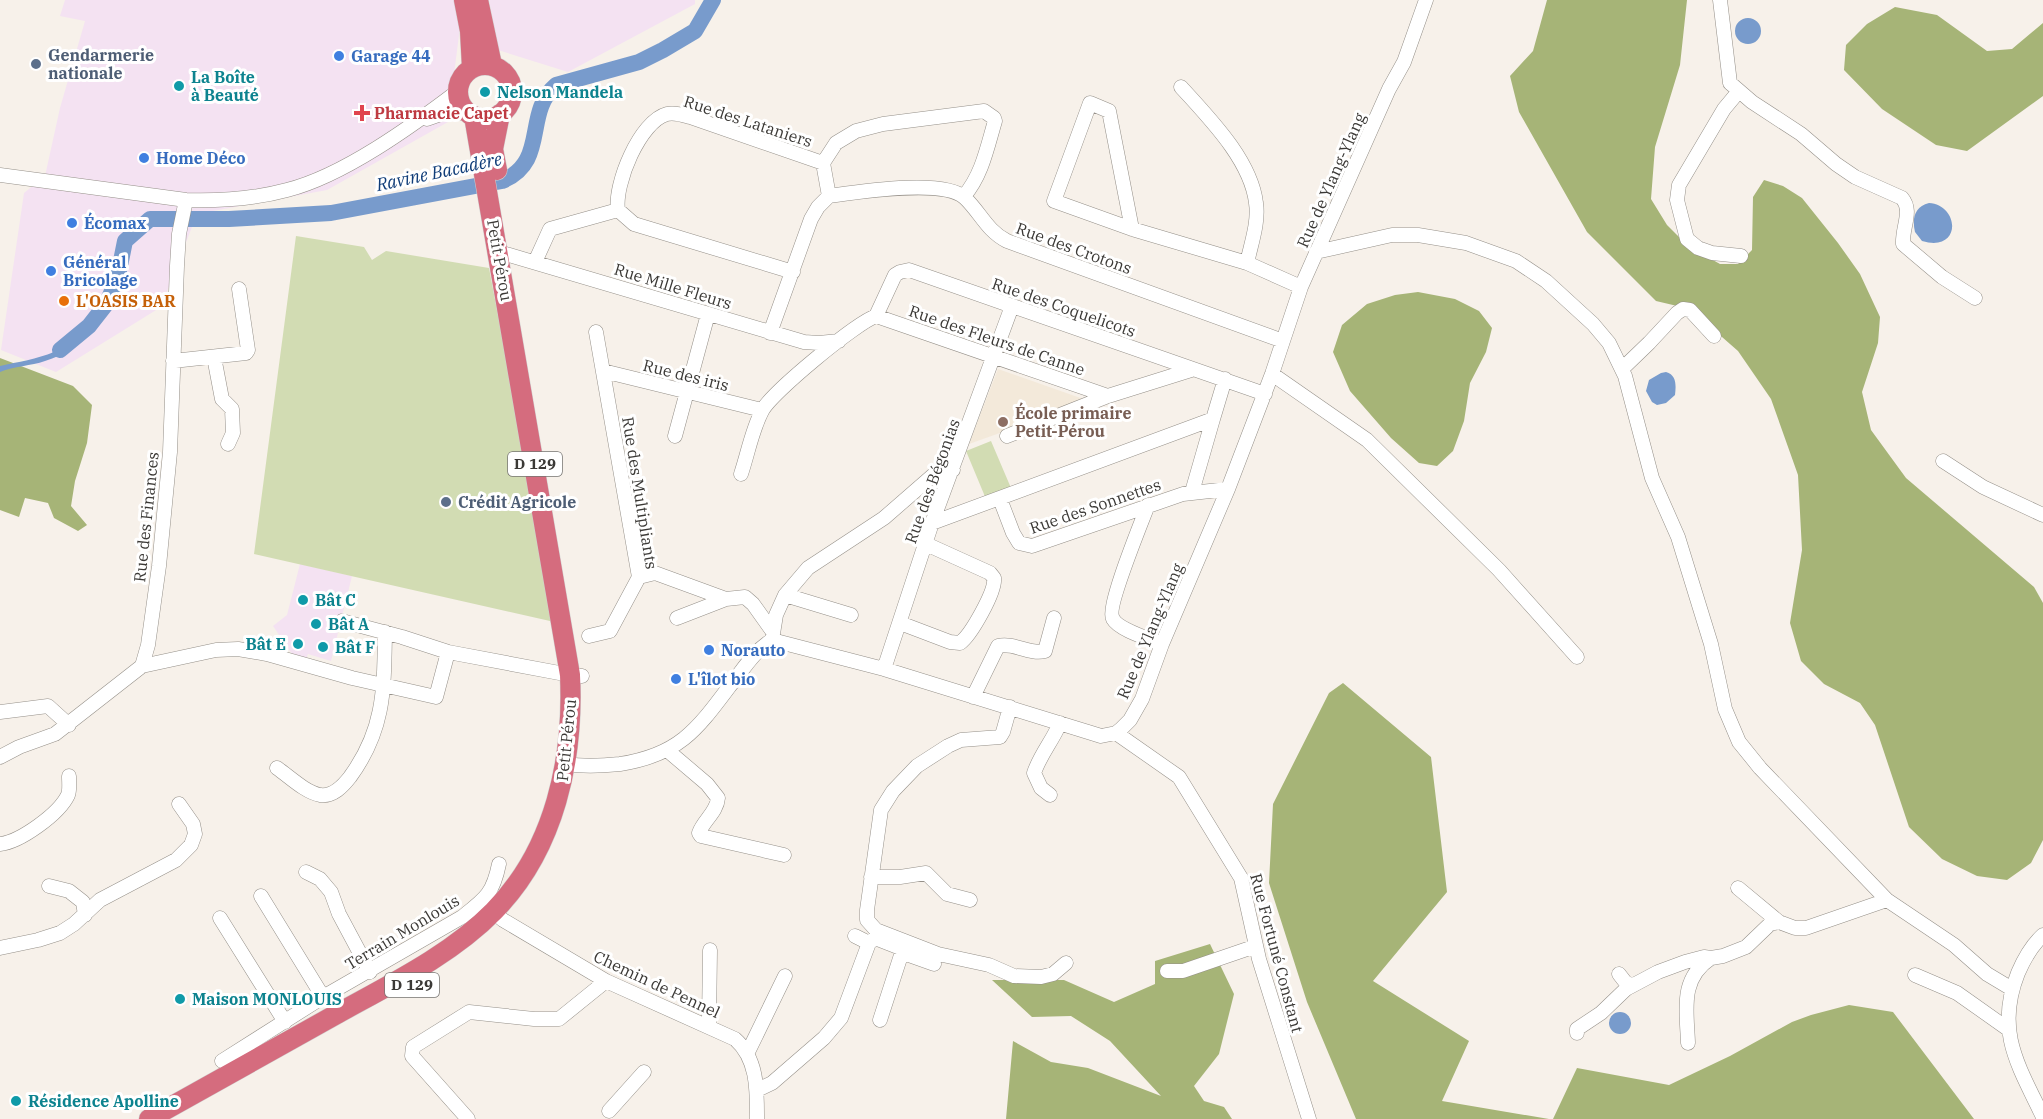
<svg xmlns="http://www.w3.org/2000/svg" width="2043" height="1119" viewBox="0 0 2043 1119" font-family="'IBM Plex Serif',serif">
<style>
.commercial{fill:#f4e2f2}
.built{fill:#f3e9da}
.green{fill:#d2dcb3}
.forest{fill:#a6b477}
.water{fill:#789bcc}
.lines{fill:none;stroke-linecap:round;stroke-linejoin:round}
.river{stroke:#789bcc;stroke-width:16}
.minor-casing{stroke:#959089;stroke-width:15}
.highway-casing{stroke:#d0cfcf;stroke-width:21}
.minor{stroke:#fff;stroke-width:14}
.highway{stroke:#d56c7e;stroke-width:20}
.shop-dot{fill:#3f7fe0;stroke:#fff;stroke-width:2}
.service-dot{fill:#5c6f8a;stroke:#fff;stroke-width:2}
.culture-dot{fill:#0f9aa8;stroke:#fff;stroke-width:2}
.health-dot{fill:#e0444e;stroke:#fff;stroke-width:2}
.food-dot{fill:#e8710a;stroke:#fff;stroke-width:2}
.education-dot{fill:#8d6e63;stroke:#fff;stroke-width:2}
.labels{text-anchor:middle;stroke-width:6;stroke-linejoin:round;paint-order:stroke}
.shield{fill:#fff;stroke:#767472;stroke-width:1.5}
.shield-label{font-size:15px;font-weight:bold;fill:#3b3936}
.service-label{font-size:16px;font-weight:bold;fill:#4e5e75;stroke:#fff;text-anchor:start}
.shop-label{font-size:16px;font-weight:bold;fill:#366cbe;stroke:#fff;text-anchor:start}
.culture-label{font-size:16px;font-weight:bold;fill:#0d838f;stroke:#fff;text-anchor:start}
.health-label{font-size:16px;font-weight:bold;fill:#be3a42;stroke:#fff;text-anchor:start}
.street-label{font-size:16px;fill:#3b3936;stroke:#fff}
.food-label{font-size:16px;font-weight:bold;fill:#c56008;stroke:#fff;text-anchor:start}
.education-label{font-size:16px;font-weight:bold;fill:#785e54;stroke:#fff;text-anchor:start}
.water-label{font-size:18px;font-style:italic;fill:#0f3c78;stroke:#fff}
</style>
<rect width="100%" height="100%" fill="#f7f1ea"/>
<path class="commercial" d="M65,0H455L460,27L448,122L327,190L197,214L161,307L56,372L1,350L24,193L45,176L60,108L85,21L60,16Z
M489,0H695V4L568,72L498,50Z
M300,564L352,576L331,661L308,654L306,659L292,654L273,626L287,615Z"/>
<path class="built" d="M998,369L1089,401L969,444Z"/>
<path class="green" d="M296,236L364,247L372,260L386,251L489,268L550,589V621L254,554Z
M991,441L1011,488L986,499L966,451Z"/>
<path class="forest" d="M1547,0H1687L1680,65L1655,147L1651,199L1667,225L1688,246L1720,264H1738L1752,250L1753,197L1764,180L1783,186L1802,198L1838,243L1860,274L1880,317L1878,343L1862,392L1871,430L1906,478L2034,587L2043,603V840L2031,863L2007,880L1977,876L1942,859L1909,827L1875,725L1860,703L1824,684L1801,661L1790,623L1802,550L1798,475L1771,399L1738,351L1690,309L1656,301L1587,232L1519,112L1510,76L1533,51Z
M1895,7L1937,15L1987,51L2012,49L2043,23V96L1967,151L1936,145L1882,109L1844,70L1846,45L1867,24Z
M1418,292L1455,299L1479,311L1492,328L1486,352L1470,383L1464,421L1453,451L1437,466L1419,463L1391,438L1350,391L1333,352L1342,325L1367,304L1395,295Z
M0,358L73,386L92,405L87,443L75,481L71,506L87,525L78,531L54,518L48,503L25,498L19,517L0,510Z
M1343,683L1431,757L1447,892L1373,981L1469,1041L1442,1101L1549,1119H1356L1307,1002L1269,883L1273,804L1329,693Z
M1210,944L1234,994L1219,1054L1194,1086L1204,1101L1224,1107L1232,1119H1006L1013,1041L1051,1062L1088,1068L1161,1096L1110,1041L1071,1016L1032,1017L992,980H1064L1114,1002L1155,984V961Z
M1849,1005L1893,1012L1974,1119H1553L1577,1068L1669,1085L1730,1056L1792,1022L1811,1015Z"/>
<path class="water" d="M1735 31a13 13 0 1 1 26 0a13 13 0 1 1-26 0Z
M1929,203C1960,205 1962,253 1922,241L1915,232C1912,219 1914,207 1929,203Z
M109,291L115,293C101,326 81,350 45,361C31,366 14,366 0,372V366C18,362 37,359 54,352C75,344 105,313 109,291Z
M1666,372C1677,375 1676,386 1675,395L1666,403L1657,405L1652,402L1646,391L1649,380L1661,373Z
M1609 1023a11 11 0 1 1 22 0a11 11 0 1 1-22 0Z"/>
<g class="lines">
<path class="river" d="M60,350L89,326L107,303L118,276L125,241L150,219H229L331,213L502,181C549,162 523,113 556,85L639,62L663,50L695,31L713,0"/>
<defs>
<path id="minor" d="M1720,0L1730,83L1752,102L1801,134L1836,164L1855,177L1902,198C1913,211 1902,227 1903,244L1942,277L1975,298
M1181,87C1209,118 1251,160 1256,203C1259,222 1251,244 1247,263
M1739,91L1724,109L1679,185L1677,200L1687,239L1698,248L1712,253L1741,256
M427,119L444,113H468
M0,175L186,200C220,201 254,199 287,190C343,176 412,126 458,91
M829,196C858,192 944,178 965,198C980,212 987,231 1007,241L1283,341
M829,196L823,163L836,143L856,131L883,124L984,111L994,118L995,121C987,148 982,175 964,196
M618,210C614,184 640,121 667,114C675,112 683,115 690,117L823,163
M1132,229L1109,111L1090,103L1054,201L1132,229L1247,263L1301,287
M499,252L804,342L819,343L839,341
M1316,252L1392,235H1418L1466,243L1516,261L1546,281L1593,324L1609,343L1625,376L1652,478L1678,537L1711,644L1725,709L1739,742L1760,768L1887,900L1954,945L1987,974L2012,989
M535,262L550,229L618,210L634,224L793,272
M876,316L895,275L900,272L909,270L1265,394
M876,316L1108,396
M770,333L811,219L818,207L829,196
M214,357L222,399L232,409L233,433L228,444
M173,361L246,353L248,350L239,289
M1622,369L1649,343L1677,313L1683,309L1690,310L1714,336
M603,371L762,410
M1272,374L1367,440L1499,570L1577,657
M675,436L708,314
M1007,436L1108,396L1191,370
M1943,461L1983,487L2043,515
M741,474C748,453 752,430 762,411C771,393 856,323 876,316
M1192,492L1213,419
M1000,499L1013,533L1019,543L1032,546L1183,494L1228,489
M1148,505C1142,521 1106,608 1113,619C1119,630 1150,639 1162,644
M932,523L1213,419L1225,379
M639,577L655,573L726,599
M785,595L851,615
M677,618L726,599L745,597L753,604L773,632
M342,621L402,637L448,652L570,675L582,676
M900,623L950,642L960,643C971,635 996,591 994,578L990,573L926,544
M589,636L610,631L639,577L596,332
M772,640L776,615L785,595L808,568L884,518L938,471L953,470
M142,666L216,650L238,649L267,654L352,678L436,697L448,652
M884,669L932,523L1012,306
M973,697L998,646C1014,642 1029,655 1045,651L1054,618
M1010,707L1003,732L1000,737L961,740L948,746L917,766L893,791L881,810L867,910V920L876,930L938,954L989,965L1014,976L1041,977L1053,974L1066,963
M0,712L48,706L69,725
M1116,733L1179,777L1241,878L1259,959L1309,1119
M667,750L707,784L718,798C717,812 703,821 699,833L701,836L784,855
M0,757L19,747L55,734L142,666L148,645L159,566L170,452L177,266L179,234L186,200
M566,764C585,767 601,766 620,764C678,755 696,731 729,687C743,670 753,652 772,640L884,669L1101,736L1116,733L1121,729L1130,720L1142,699L1162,644L1228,489L1272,374L1301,287L1389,89L1404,62L1426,0
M277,768C290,777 305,792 320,795C333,797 343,786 350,777C385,729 384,689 385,632
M1050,795L1041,788L1034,773C1040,755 1053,740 1060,723
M0,844C20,842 59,814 68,795C70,790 69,782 69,776
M306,872L320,879L331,892L339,914L370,972
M871,877H900L926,873L947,894L970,900
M49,886L69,891L83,902L85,915
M1738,888L1779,922
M261,896L323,997
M493,912L503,920L606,981L735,1039C758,1059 757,1091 757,1119
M220,918L285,1022
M2043,935C2031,946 2024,959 2018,973C1995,1031 2018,1065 2043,1117
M855,936L869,943
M0,948L38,940L60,933L74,924L100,900L176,860L191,845L195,834L193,824L179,804
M903,953L934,964
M1167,971H1183L1256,946
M1619,974L1626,983L1632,985
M1915,975L1957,993L2008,1029
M709,1025L710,950
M1577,1033V1029L1601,1013L1626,989L1658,972L1685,962L1704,957L1711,958L1723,956L1746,947L1770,924L1779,922L1795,928H1806L1887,900
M1688,1043C1687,1011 1679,979 1711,958
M748,1052L785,976
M222,1061L323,997L462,917C485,899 493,894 499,864
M757,1090L772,1083L824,1038L841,1018L869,943L875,938L903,949L880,1020
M609,1111L644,1072
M468,1119L412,1056L413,1047L469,1012L534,1019H559L606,981"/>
<path id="highway" d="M464,0L470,31L472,68
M478,0L492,65
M458 92a27 27 0 1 1 54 0a27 27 0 1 1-54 0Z
M497,170L493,149L500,114
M149,1119C211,1084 273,1049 335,1015C389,985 451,955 494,911C555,849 574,759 570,675L474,116"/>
</defs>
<use href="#minor" class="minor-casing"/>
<use href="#highway" class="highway-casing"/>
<use href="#minor" class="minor"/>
<use href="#highway" class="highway"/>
</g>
<g class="shop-dot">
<circle cx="339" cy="56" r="6"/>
<circle cx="144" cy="158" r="6"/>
<circle cx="72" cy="223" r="6"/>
<circle cx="51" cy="271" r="6"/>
<circle cx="709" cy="650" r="6"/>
<circle cx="676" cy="679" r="6"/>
</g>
<g class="service-dot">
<circle cx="36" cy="64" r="6"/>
<circle cx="446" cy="502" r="6"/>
</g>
<g class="culture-dot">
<circle cx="179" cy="86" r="6"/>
<circle cx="485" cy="92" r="6"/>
<circle cx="303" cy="600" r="6"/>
<circle cx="316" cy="624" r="6"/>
<circle cx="298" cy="644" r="6"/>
<circle cx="323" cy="647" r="6"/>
<circle cx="180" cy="999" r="6"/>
<circle cx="16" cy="1101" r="6"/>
</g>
<path class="health-dot" d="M359 104h6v6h6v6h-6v6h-6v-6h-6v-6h6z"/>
<circle class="food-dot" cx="64" cy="301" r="6"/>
<circle class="education-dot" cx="1003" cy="422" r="6"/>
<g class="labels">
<g class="shield">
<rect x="508" y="452" width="54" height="24" rx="4.5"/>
<rect x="385" y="973" width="54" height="24" rx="4.5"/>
</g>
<g class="shield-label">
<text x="535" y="469">D 129</text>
<text x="412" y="990">D 129</text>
</g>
<g class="service-label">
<text x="48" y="61">Gendarmerie<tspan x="48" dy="18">nationale</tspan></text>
<text x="458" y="508">Crédit Agricole</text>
</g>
<g class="shop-label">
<text x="351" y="62">Garage 44</text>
<text x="156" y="164">Home Déco</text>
<text x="84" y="229">Écomax</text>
<text x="63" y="268">Général<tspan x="63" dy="18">Bricolage</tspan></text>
<text x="721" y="656">Norauto</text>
<text x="688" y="685">L'îlot bio</text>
</g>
<g class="culture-label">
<text x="191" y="83">La Boîte<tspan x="191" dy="18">à Beauté</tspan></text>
<text x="497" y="98">Nelson Mandela</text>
<text x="315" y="606">Bât C</text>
<text x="328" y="630">Bât A</text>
<text x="286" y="650" text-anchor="end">Bât E</text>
<text x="335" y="653">Bât F</text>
<text x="192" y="1005">Maison MONLOUIS</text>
<text x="28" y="1107">Résidence Apolline</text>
</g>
<g class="health-label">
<text x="374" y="119">Pharmacie Capet</text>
</g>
<g class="street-label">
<text transform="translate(748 121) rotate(18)" y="6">Rue des Lataniers</text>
<text transform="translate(1331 180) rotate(-66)" y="6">Rue de Ylang-Ylang</text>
<text transform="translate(1074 248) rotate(20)" y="6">Rue des Crotons</text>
<text transform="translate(500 260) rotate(80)" y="6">Petit Pérou</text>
<text transform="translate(673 286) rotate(17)" y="6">Rue Mille Fleurs</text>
<text transform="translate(1064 307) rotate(19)" y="6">Rue des Coquelicots</text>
<text transform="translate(997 340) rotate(19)" y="6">Rue des Fleurs de Canne</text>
<text transform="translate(686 375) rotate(14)" y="6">Rue des iris</text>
<text transform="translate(932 481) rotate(-70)" y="6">Rue des Bégonias</text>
<text transform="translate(640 493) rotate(81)" y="6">Rue des Multipliants</text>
<text transform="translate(1095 506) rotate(-19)" y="6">Rue des Sonnettes</text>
<text transform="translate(146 517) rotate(-84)" y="6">Rue des Finances</text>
<text transform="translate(1150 631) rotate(-67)" y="6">Rue de Ylang-Ylang</text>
<text transform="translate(566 740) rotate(-84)" y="6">Petit Pérou</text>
<text transform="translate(402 932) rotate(-31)" y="6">Terrain Monlouis</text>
<text transform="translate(1277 953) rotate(75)" y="6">Rue Fortuné Constant</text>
<text transform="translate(657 984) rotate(25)" y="6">Chemin de Pennel</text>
</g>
<g class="food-label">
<text x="76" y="307">L'OASIS BAR</text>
</g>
<g class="education-label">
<text x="1015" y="419">École primaire<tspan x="1015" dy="18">Petit-Pérou</tspan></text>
</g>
<g class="water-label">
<text transform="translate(439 172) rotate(-12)" y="6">Ravine Bacadère</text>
</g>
</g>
</svg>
